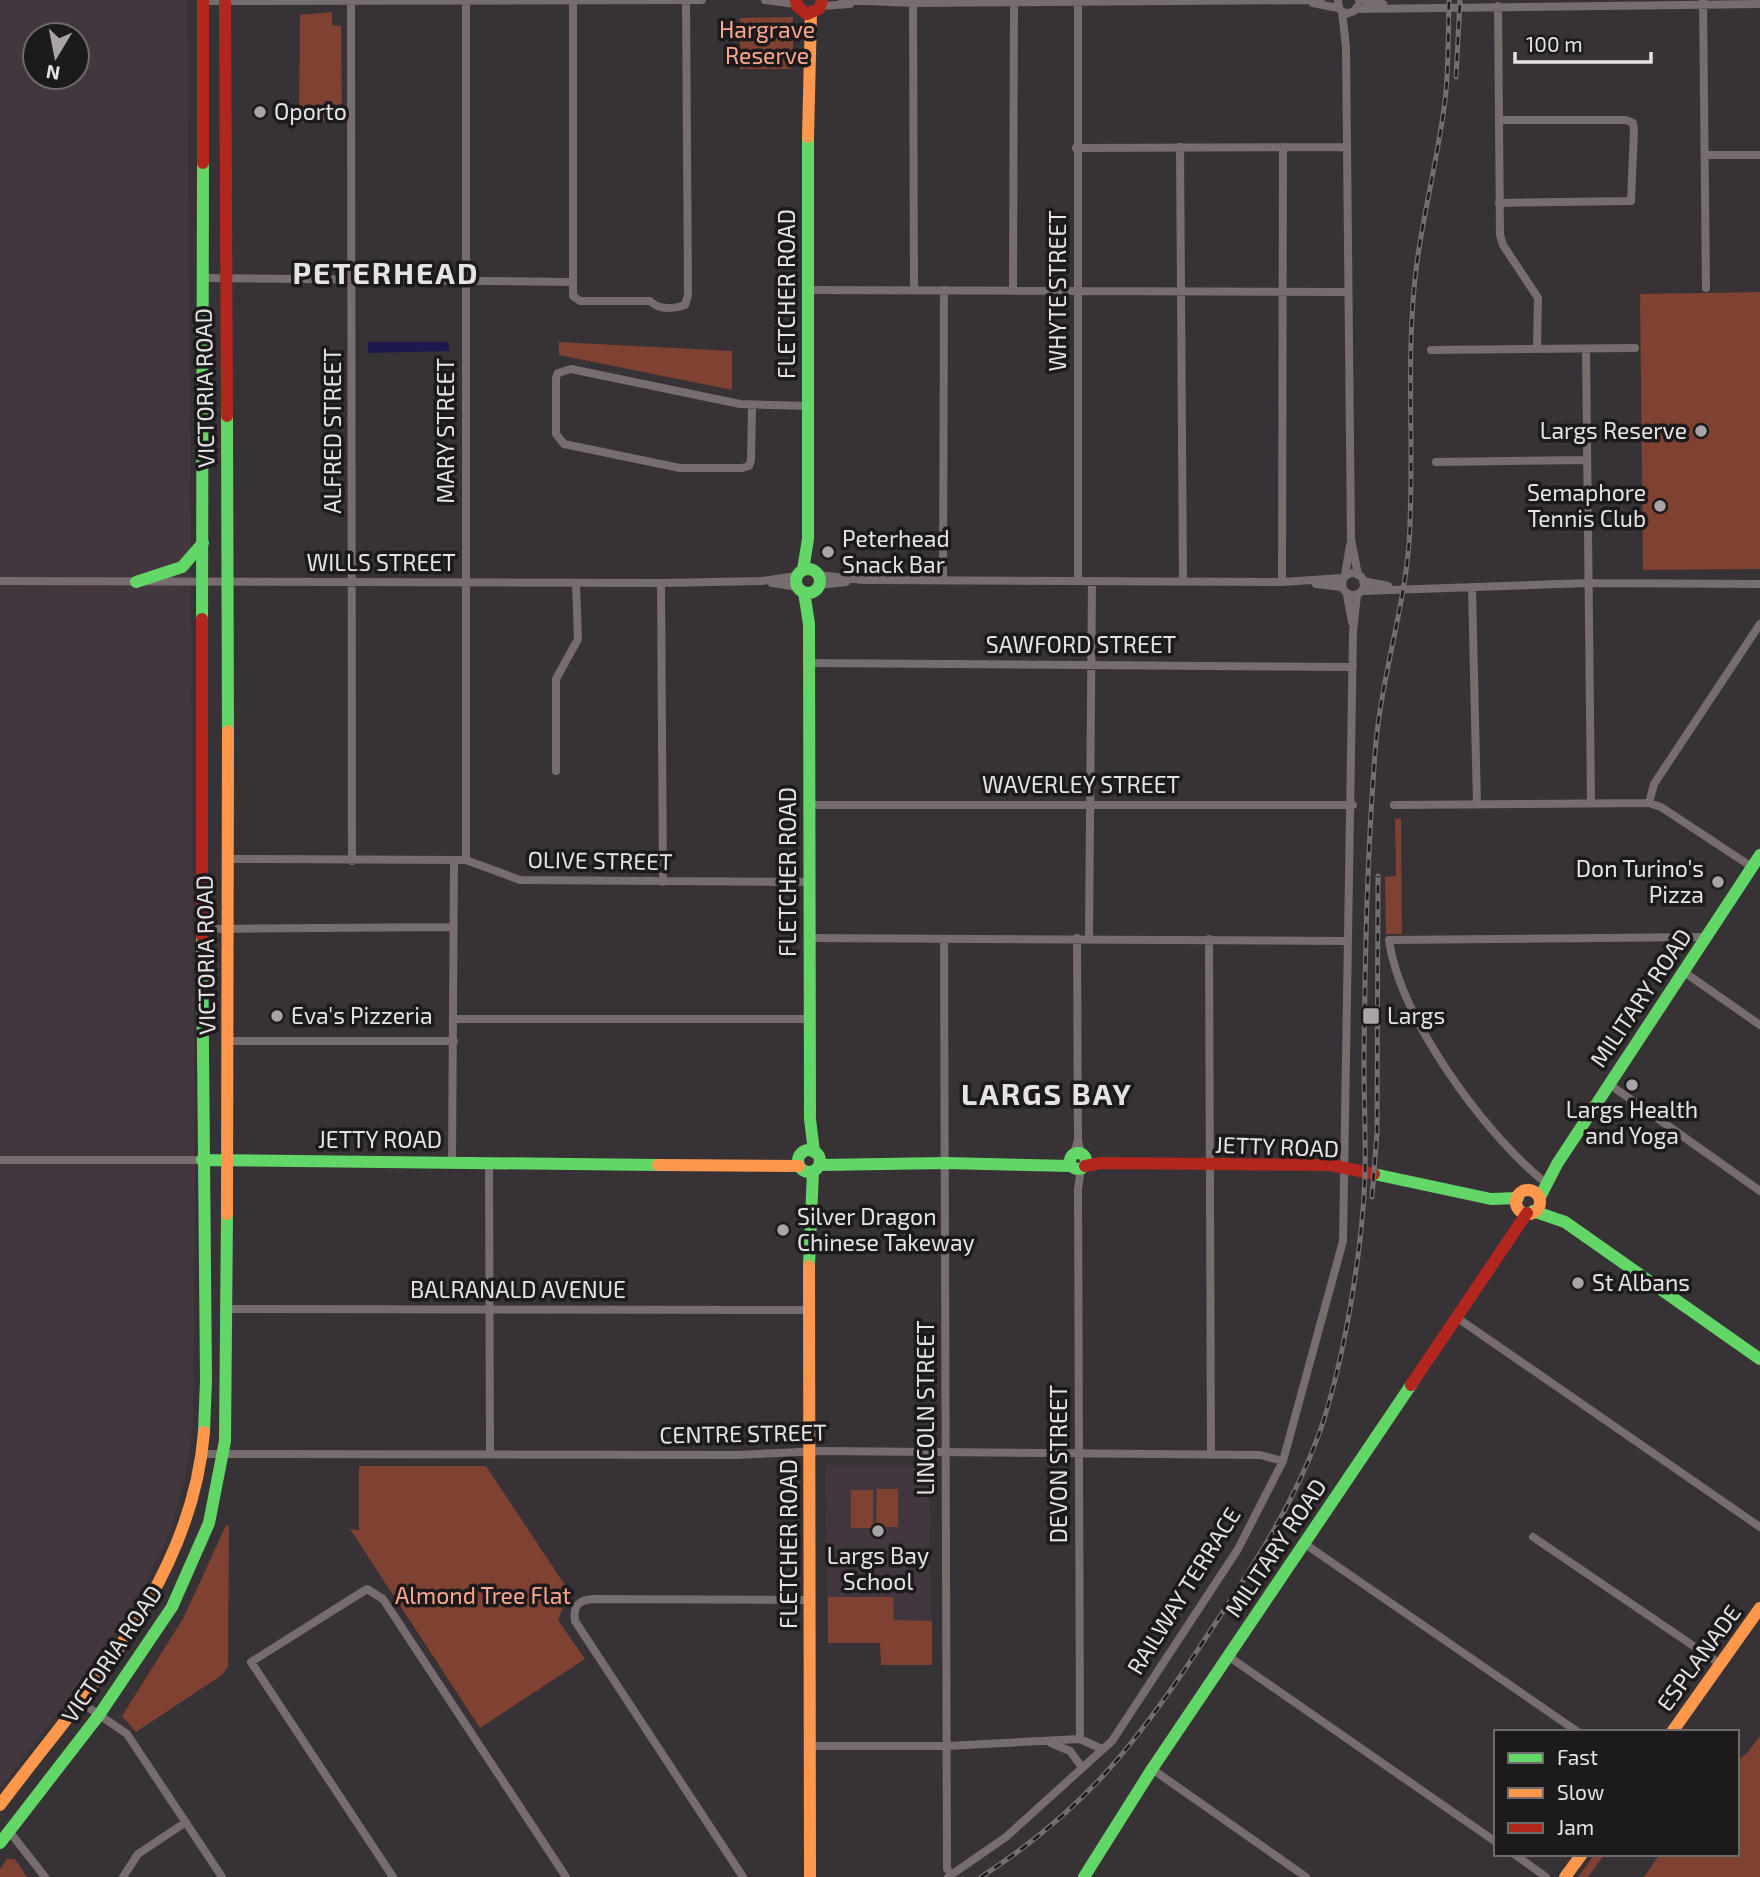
<svg xmlns="http://www.w3.org/2000/svg" width="1760" height="1877" viewBox="0 0 1760 1877" font-family="'Exo 2',sans-serif">
<style>
.built{fill:#43373f;fill-rule:evenodd}
.green{fill:#7f4131}
.water{fill:#1d1950}
.lines{fill:none;stroke-linecap:round;stroke-linejoin:round}
.street{stroke:#776c6e;stroke-width:8}
.fast{stroke:#63d668;stroke-width:12}
.slow{stroke:#ff974d;stroke-width:12}
.jam{stroke:#b3261e;stroke-width:12}
.rail-casing{stroke:#756e70;stroke-width:5}
.rail{stroke:#1d1a1c;stroke-width:2.5;stroke-dasharray:8;stroke-linecap:butt}
.poi-dot{fill:#a9a4a8;stroke:#1d1a1c;stroke-width:2.5}
.labels{text-anchor:middle;stroke-width:7;stroke-linejoin:round;paint-order:stroke}
.park-label{font-size:23px;fill:#fea78f;stroke:#1d1a1c}
.poi-label{font-size:23px;fill:#e7e2e6;stroke:#1d1a1c;text-anchor:start}
.street-label{font-size:23px;fill:#e7e2e6;stroke:#1d1a1c}
.district-label{font-size:30px;font-weight:bold;letter-spacing:2px;fill:#e7e2e6;stroke:#1d1a1c}
</style>
<rect width="100%" height="100%" fill="#373235"/>
<path class="built" d="M0,0H187L195,1182L193,1429L184,1483L169,1535L139,1598L82,1681L0,1789ZM35,35H77V77H35Z
M825,1465H929L932,1665H881L880,1643H828Z"/>
<path class="green" d="M332,12V25L341,26L342,120L299,123L300,15Z
M793,17V69H740V18Z
M1760,292V569L1643,570L1640,294Z
M559,342L732,351V390L559,355Z
M1401,818L1402,934H1386L1385,877L1396,876L1395,819Z
M359,1466H486L569,1591L558,1620L585,1659L480,1728L350,1529L359,1530Z
M877,1489H898V1527H876Z
M851,1490H873V1528H851Z
M226,1525L229,1526L228,1667L222,1675L136,1732L122,1716L184,1617Z
M828,1597H893L894,1620L932,1621V1665H881L880,1643H828Z
M1760,1736V1877H1644L1660,1854H1737V1761L1747,1753Z
M1595,1854H1605L1588,1877H1578Z
M7,1859H15L27,1877H0V1869Z"/>
<path class="water" d="M368,342H448L450,351L368,353Z"/>
<g class="lines">
<path class="street" d="M765,0L796,4
M842,0L913,3L1321,0
M1338,0L1339,9L1346,14L1354,11L1357,7
M1359,0L1383,4
M1703,0L1706,288
M203,1L702,0
M351,1L352,861
M466,2V860
M913,3L914,289
M1313,3L1338,8
M821,6L850,4
M1498,6L1500,235L1503,245L1538,298L1537,349
M1356,9L1760,4
M1342,12L1346,47L1351,539L1358,575
M1180,147L1183,581
M1076,148L1347,147
M1707,155H1760
M1499,203L1631,201L1634,130L1633,123L1626,120H1500
M202,278L573,282V296L580,301H650C660,311 673,309 685,305L688,295L686,0
M573,282V1
M809,290L1348,292
M1013,290L1014,1
M1586,349L1591,802
M1431,350L1635,348
M752,405L751,460L749,466L742,468H680L564,444L556,434V378L558,373L571,369L740,404L808,406
M1436,462L1586,460
M1342 584a11 11 0 1 1 22 0a11 11 0 1 1-22 0Z
M818,575L863,580L1282,582L1343,578
M1345,575L1350,545
M943,580L944,290
M0,581L661,583L762,581L796,576
M1078,581V0
M1363,581L1388,586
M1282,582L1283,147
M661,583L663,882
M772,583L798,587
M1316,584L1341,587
M819,585L846,582
M1472,587L1477,805
M1362,591L1587,583L1760,584
M1347,595L1352,622
M809,663L1353,667
M556,771V679L578,639L576,583
M1649,803L1654,784L1760,624
M809,805H1353
M1394,805L1649,803L1661,807L1752,867
M227,859L466,860L520,880L808,882
M202,929L453,927
M809,938L1348,941
M1077,938L1078,1140L1081,1154
M1089,938L1092,581
M1209,939L1211,1455
M944,940L947,1869L952,1874
M1684,972L1760,1025
M455,1019H809
M229,1041H454
M1609,1084L1760,1191
M1074,1154L1078,1140
M0,1160H202
M452,1162L454,861
M489,1162L490,1453
M1541,1179C1481,1129 1400,1017 1389,940L1706,937
M227,1309L809,1310
M1456,1317L1760,1527
M202,1454L737,1455L821,1451L1260,1455L1283,1461
M1533,1537L1720,1664
M1305,1544L1578,1732
M1228,1656L1496,1842
M79,1701L127,1734L222,1877
M1080,1739L1078,1189L1081,1169
M1051,1743L1070,1751L1081,1766
M810,1746H947L1080,1739L1102,1749
M1152,1769L1306,1877
M9,1831L45,1877
M1514,1854L1546,1877
M123,1877L138,1854L186,1822
M393,1877L251,1662L367,1589L383,1599L566,1877
M743,1877L575,1621C573,1606 578,1600 593,1599L810,1600
M948,1877L1006,1837L1112,1741L1238,1549L1283,1461L1343,1241L1353,632L1357,595"/>
<path class="fast" d="M227,416L228,731
M796 581a12 12 0 1 1 24 0a12 12 0 1 1-24 0Z
M803,570L808,539V137
M136,582L182,567L203,543
M804,592L809,624L810,1119L814,1152
M202,619L203,163
M202,937L206,1380L204,1432
M798 1161a11 11 0 1 1 22 0a11 11 0 1 1-22 0Z
M1070 1161a8 8 0 1 1 16 0a8 8 0 1 1-16 0Z
M202,1160L658,1165
M819,1165L945,1163L1071,1166
M1374,1174L1491,1199L1518,1198
M1540,1197L1557,1164L1760,855
M1533,1211L1565,1222L1760,1359
M809,1266L813,1171
M0,1843L99,1715L172,1607L209,1523L225,1441L227,1214
M1084,1877L1152,1769L1411,1385"/>
<path class="slow" d="M808,137L811,13
M658,1165L799,1166
M1516 1202a12 12 0 1 1 24 0a12 12 0 1 1-24 0Z
M227,1214L228,731
M809,1266L810,1877
M1672,1732L1760,1608
M0,1805C86,1690 192,1582 204,1432
M1565,1877L1582,1854"/>
<path class="jam" d="M225,0L227,416
M796,0L797,6L807,14L819,9L822,0
M203,163V0
M202,937V619
M1085,1166L1101,1163L1330,1165L1374,1174
M1411,1385L1527,1213"/>
<defs>
<path id="rail" d="M1456,77L1460,0
M1372,1197L1377,1133L1378,876
M981,1877C1083,1811 1135,1746 1201,1645C1246,1577 1291,1511 1319,1434C1344,1363 1362,1252 1365,1176C1366,1139 1364,1102 1364,1065C1365,957 1367,849 1376,742C1382,675 1404,610 1409,543C1415,452 1405,361 1416,270C1423,213 1438,158 1445,101C1449,68 1448,33 1449,0"/>
</defs>
<use href="#rail" class="rail-casing"/>
<use href="#rail" class="rail"/>
</g>
<g class="poi-dot">
<circle cx="260" cy="112" r="7"/>
<circle cx="1701" cy="431" r="7"/>
<circle cx="1660" cy="506" r="7"/>
<circle cx="828" cy="552" r="7"/>
<circle cx="1718" cy="882" r="7"/>
<circle cx="277" cy="1016" r="7"/>
<rect x="1362" y="1007" width="18" height="18" rx="3.5"/>
<circle cx="1632" cy="1085" r="7"/>
<circle cx="783" cy="1230" r="7"/>
<circle cx="1578" cy="1283" r="7"/>
<circle cx="878" cy="1531" r="7"/>
</g>
<g class="labels">
<g class="park-label">
<text x="767" y="38">Hargrave<tspan x="767" dy="26">Reserve</tspan></text>
<text x="483" y="1604">Almond Tree Flat</text>
</g>
<g class="poi-label">
<text x="274" y="120">Oporto</text>
<text x="1687" y="439" text-anchor="end">Largs Reserve</text>
<text x="1646" y="501" text-anchor="end">Semaphore<tspan x="1646" dy="26">Tennis Club</tspan></text>
<text x="842" y="547">Peterhead<tspan x="842" dy="26">Snack Bar</tspan></text>
<text x="1704" y="877" text-anchor="end">Don Turino's<tspan x="1704" dy="26">Pizza</tspan></text>
<text x="291" y="1024">Eva's Pizzeria</text>
<text x="1387" y="1024">Largs</text>
<text x="1632" y="1118" text-anchor="middle">Largs Health<tspan x="1632" dy="26">and Yoga</tspan></text>
<text x="797" y="1225">Silver Dragon<tspan x="797" dy="26">Chinese Takeway</tspan></text>
<text x="1592" y="1291">St Albans</text>
<text x="878" y="1564" text-anchor="middle">Largs Bay<tspan x="878" dy="26">School</tspan></text>
</g>
<g class="street-label">
<text transform="translate(1058 291) rotate(-90)" y="8">WHYTE STREET</text>
<text transform="translate(787 294) rotate(-90)" y="8">FLETCHER ROAD</text>
<text transform="translate(205 388) rotate(-91)" y="8">VICTORIA ROAD</text>
<text transform="translate(333 431) rotate(-90)" y="8">ALFRED STREET</text>
<text transform="translate(446 431) rotate(-90)" y="8">MARY STREET</text>
<text x="381" y="571">WILLS STREET</text>
<text x="1081" y="653">SAWFORD STREET</text>
<text x="1081" y="793">WAVERLEY STREET</text>
<text transform="translate(600 861) rotate(1)" y="8">OLIVE STREET</text>
<text transform="translate(788 872) rotate(-90)" y="8">FLETCHER ROAD</text>
<text transform="translate(206 955) rotate(-91)" y="8">VICTORIA ROAD</text>
<text transform="translate(1641 998) rotate(-56)" y="8">MILITARY ROAD</text>
<text x="380" y="1148">JETTY ROAD</text>
<text transform="translate(1277 1147) rotate(2)" y="8">JETTY ROAD</text>
<text x="518" y="1298">BALRANALD AVENUE</text>
<text transform="translate(926 1408) rotate(-90)" y="8">LINCOLN STREET</text>
<text transform="translate(743 1434) rotate(-1)" y="8">CENTRE STREET</text>
<text transform="translate(1059 1464) rotate(-90)" y="8">DEVON STREET</text>
<text transform="translate(789 1544) rotate(-90)" y="8">FLETCHER ROAD</text>
<text transform="translate(1276 1548) rotate(-56)" y="8">MILITARY ROAD</text>
<text transform="translate(1184 1591) rotate(-58)" y="8">RAILWAY TERRACE</text>
<text transform="translate(112 1654) rotate(-56)" y="8">VICTORIA ROAD</text>
<text transform="translate(1699 1658) rotate(-54)" y="8">ESPLANADE</text>
</g>
<g class="district-label">
<text x="386" y="284">PETERHEAD</text>
<text x="1047" y="1105">LARGS BAY</text>
</g>
</g>
<rect x="1494" y="1730" width="245" height="126" fill="#1d1a1c" stroke="#6e6a6d" stroke-width="2"/>
<rect x="1508" y="1753" width="35" height="10" fill="#63d668" stroke="#6e6a6d" stroke-width="2"/>
<text x="1557" y="1765" font-size="21" fill="#e7e2e6">Fast</text>
<rect x="1508" y="1788" width="35" height="10" fill="#ff974d" stroke="#6e6a6d" stroke-width="2"/>
<text x="1557" y="1800" font-size="21" fill="#e7e2e6">Slow</text>
<rect x="1508" y="1823" width="35" height="10" fill="#b3261e" stroke="#6e6a6d" stroke-width="2"/>
<text x="1557" y="1835" font-size="21" fill="#e7e2e6">Jam</text>
<g transform="translate(56 56) rotate(190)"><circle r="33" fill="#1d1a1c" stroke="#6e6a6d" stroke-width="2"/>
<path d="M0-5L12 26L0 18L-12 26Z" fill="#a9a4a8"/>
<text y="-10" font-size="19" font-weight="bold" text-anchor="middle" fill="#e7e2e6">N</text>
</g>
<path d="M1515 52v10h136v-10" fill="none" stroke="#e7e2e6" stroke-width="3.5"/>
<text x="1526" y="52" font-size="21" fill="#e7e2e6" stroke="#1d1a1c" stroke-width="5" paint-order="stroke">100 m</text>
</svg>
